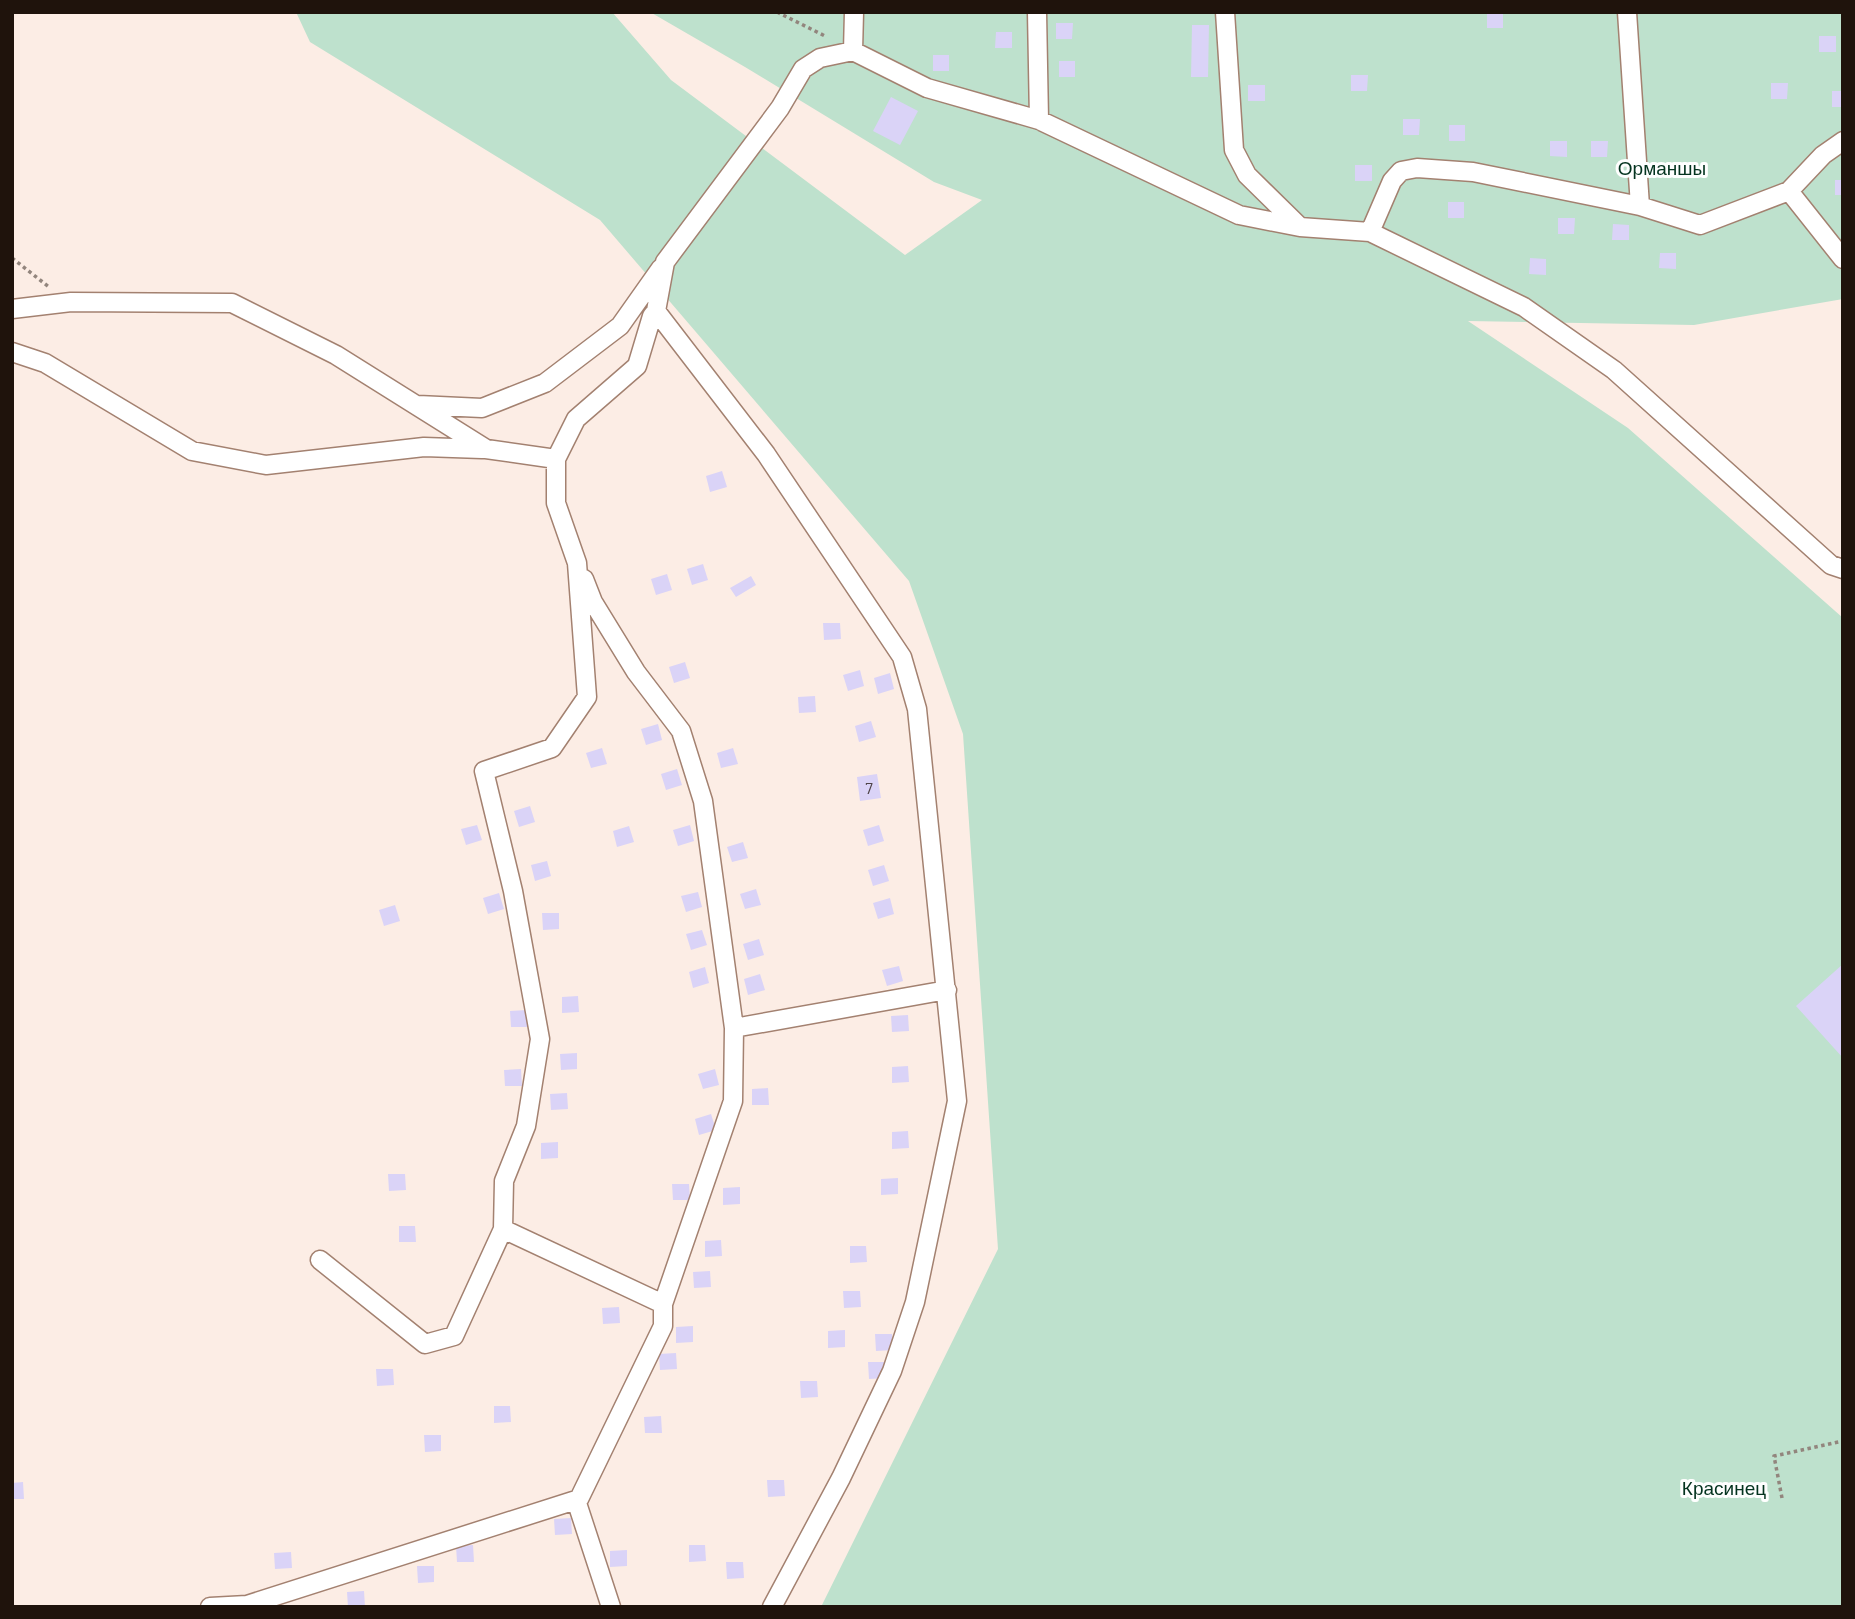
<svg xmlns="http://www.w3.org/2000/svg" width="1855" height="1619" viewBox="0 0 1855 1619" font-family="Barlow,sans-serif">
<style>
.green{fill:#bee1cd}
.building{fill:#dad3f7}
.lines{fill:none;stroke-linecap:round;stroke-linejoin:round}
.street-casing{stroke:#a38170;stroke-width:21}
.path{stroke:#92857d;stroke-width:3.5;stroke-dasharray:3.5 3.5;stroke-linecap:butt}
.street{stroke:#fff;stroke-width:18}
.labels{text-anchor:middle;stroke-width:6;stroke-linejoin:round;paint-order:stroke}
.number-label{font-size:16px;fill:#4e4347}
.park-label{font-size:19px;fill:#04331f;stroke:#fefefe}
</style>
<rect width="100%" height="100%" fill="#fcede5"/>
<path class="green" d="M296,12H612L671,80L905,255L982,200L934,182L745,67L650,12H1843V299L1694,325L1468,321L1628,428L1843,618V1607H821L998,1249L963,734L909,581L600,220L310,42Z"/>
<path class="building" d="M1487,12H1503V28H1487Z
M1056,23H1073L1072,39H1056Z
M1192,25H1209L1208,77H1191Z
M996,32H1012V48H995Z
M1819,36H1836V52H1819Z
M933,55H949V71H933Z
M1059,61H1075V77H1059Z
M1351,75H1368L1367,91H1351Z
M1771,83H1788L1787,99H1771Z
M1248,85H1265V101H1248Z
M1832,91H1843V107H1832Z
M891,97L918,111L900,145L873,131Z
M1403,119H1420L1419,135H1403Z
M1449,125H1465V141H1449Z
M1550,141H1567V157L1550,156Z
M1591,141H1608L1607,157H1591Z
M1355,165H1372V181H1355Z
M1835,180H1843V195H1835Z
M1448,202H1464V218H1448Z
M1558,218H1575L1574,234H1558Z
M1613,224L1629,225V240H1612Z
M1660,253H1676V269L1659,268Z
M1530,258L1546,259V275L1529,274Z
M722,471L727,487L710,492L706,476Z
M703,564L708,580L692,585L687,569Z
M667,574L672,590L656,595L651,579Z
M751,576L756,585L736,597L730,588Z
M823,623H840L841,639L824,640Z
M685,662L690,678L674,683L669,667Z
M860,670L864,686L848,691L843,675Z
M890,673L894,689L878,694L874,678Z
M815,696L816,712L799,713L798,697Z
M871,721L876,737L859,742L855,726Z
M658,724L662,740L646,745L641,729Z
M602,748L607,764L591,768L586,753Z
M733,748L738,764L721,768L717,753Z
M677,769L682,785L666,790L661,774Z
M877,774L881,798L860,801L857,777Z
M530,806L535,822L519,827L514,811Z
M477,825L482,840L466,845L461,829Z
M690,825L694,841L678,846L673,830Z
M879,825L884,841L868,846L863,830Z
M629,826L634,842L617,847L613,831Z
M743,842L748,858L732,862L727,847Z
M547,861L551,876L535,881L531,865Z
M884,865L889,881L873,886L868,870Z
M756,889L761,905L745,909L740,894Z
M698,892L702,907L686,912L681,896Z
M499,893L504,909L488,914L483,898Z
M890,898L894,914L878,919L873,903Z
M395,905L400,921L384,926L379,910Z
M542,913H559V929L543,930Z
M702,930L707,945L691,950L686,934Z
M759,939L764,955L748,960L743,944Z
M1843,964V1058L1796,1006Z
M899,966L903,981L887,986L882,970Z
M705,967L709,983L693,988L689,972Z
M760,974L765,990L748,995L744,979Z
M578,996L579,1012L562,1013V997Z
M527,1010L528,1027H511L510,1011Z
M908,1015L909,1031L892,1032L891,1016Z
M577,1053V1069L561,1070L560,1054Z
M908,1066L909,1082L892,1083V1067Z
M521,1069L522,1086H505L504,1070Z
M715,1069L719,1085L703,1089L698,1074Z
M768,1088L769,1105H752V1089Z
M567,1093L568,1109L551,1110L550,1094Z
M711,1114L716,1130L699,1135L695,1119Z
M908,1131L909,1148L892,1149V1132Z
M558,1142V1158L541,1159V1143Z
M388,1174H405L406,1190L389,1191Z
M898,1178V1194L881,1195V1179Z
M672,1184H689L690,1200H673Z
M740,1187V1204L723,1205V1188Z
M399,1226H415L416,1242H399Z
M721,1240L722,1256L705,1257V1241Z
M850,1246H866L867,1262L850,1263Z
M710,1271L711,1287L694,1288L693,1272Z
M843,1291H860L861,1307L844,1308Z
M619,1307L620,1323L603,1324L602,1308Z
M693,1326V1342L676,1343V1327Z
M845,1330V1347L828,1348V1331Z
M875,1334H892L893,1350L876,1351Z
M676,1353L677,1369L660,1370L659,1354Z
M868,1362H885L886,1378L869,1379Z
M376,1369H393L394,1385L377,1386Z
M800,1381H817L818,1397L801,1398Z
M494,1406H510L511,1422L494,1423Z
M661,1416L662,1433H645L644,1417Z
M424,1435H441V1451L425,1452Z
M767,1480H784L785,1496L768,1497Z
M23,1482L24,1499H12V1483Z
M571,1518L572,1534L555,1535L554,1519Z
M473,1545L474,1562H457L456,1546Z
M689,1545H705L706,1561L689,1562Z
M627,1550V1566L610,1567V1551Z
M291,1552L292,1568L275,1569L274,1553Z
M726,1562H743L744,1578L727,1579Z
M417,1566H434V1582L418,1583Z
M364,1591L365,1607H348L347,1592Z"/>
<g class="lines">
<defs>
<path id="street" d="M1037,12L1039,120
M1225,12L1234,150L1247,175L1300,227
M1627,12L1640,206
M853,51L854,12
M1789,191L1843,259
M1370,232L1392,181L1401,171L1417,168L1473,172L1640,206L1700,225L1789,191L1823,155L1843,141
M12,309L71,302L232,303L336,355L486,449L556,459
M656,311L652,316L637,366L576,419L556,459V503L577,563L587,697L552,748L484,771L513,891L540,1039L526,1126L504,1181L503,1229L663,1304L733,1101L734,1028L947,990
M12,352L45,363L192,451L266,465L424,447L482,449
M418,405L482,408L545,383L620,326L661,268
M584,579L593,602L636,672L681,731L703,801L734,1028
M320,1260L425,1344L454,1336L503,1229
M576,1500L611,1607
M210,1607L247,1605L579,1499L663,1326V1304
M772,1607L841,1478L892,1371L915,1302L957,1101L917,709L902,657L766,454L656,311L665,262L780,108L803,69L820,58L853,51L927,88L1039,120L1239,215L1300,227L1370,232L1524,307L1614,370L1831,565L1843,569"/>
</defs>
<use href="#street" class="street-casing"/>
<path class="path" d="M777,12L827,37
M12,258L49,287
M1782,1498L1774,1456L1843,1441"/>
<use href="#street" class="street"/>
</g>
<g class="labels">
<g class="number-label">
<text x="869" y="794">7</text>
</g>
<g class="park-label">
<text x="1662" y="175">Орманшы</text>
<text x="1724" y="1495">Красинец</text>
</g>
</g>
<rect width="1855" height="1619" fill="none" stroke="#1f130c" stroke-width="28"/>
</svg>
